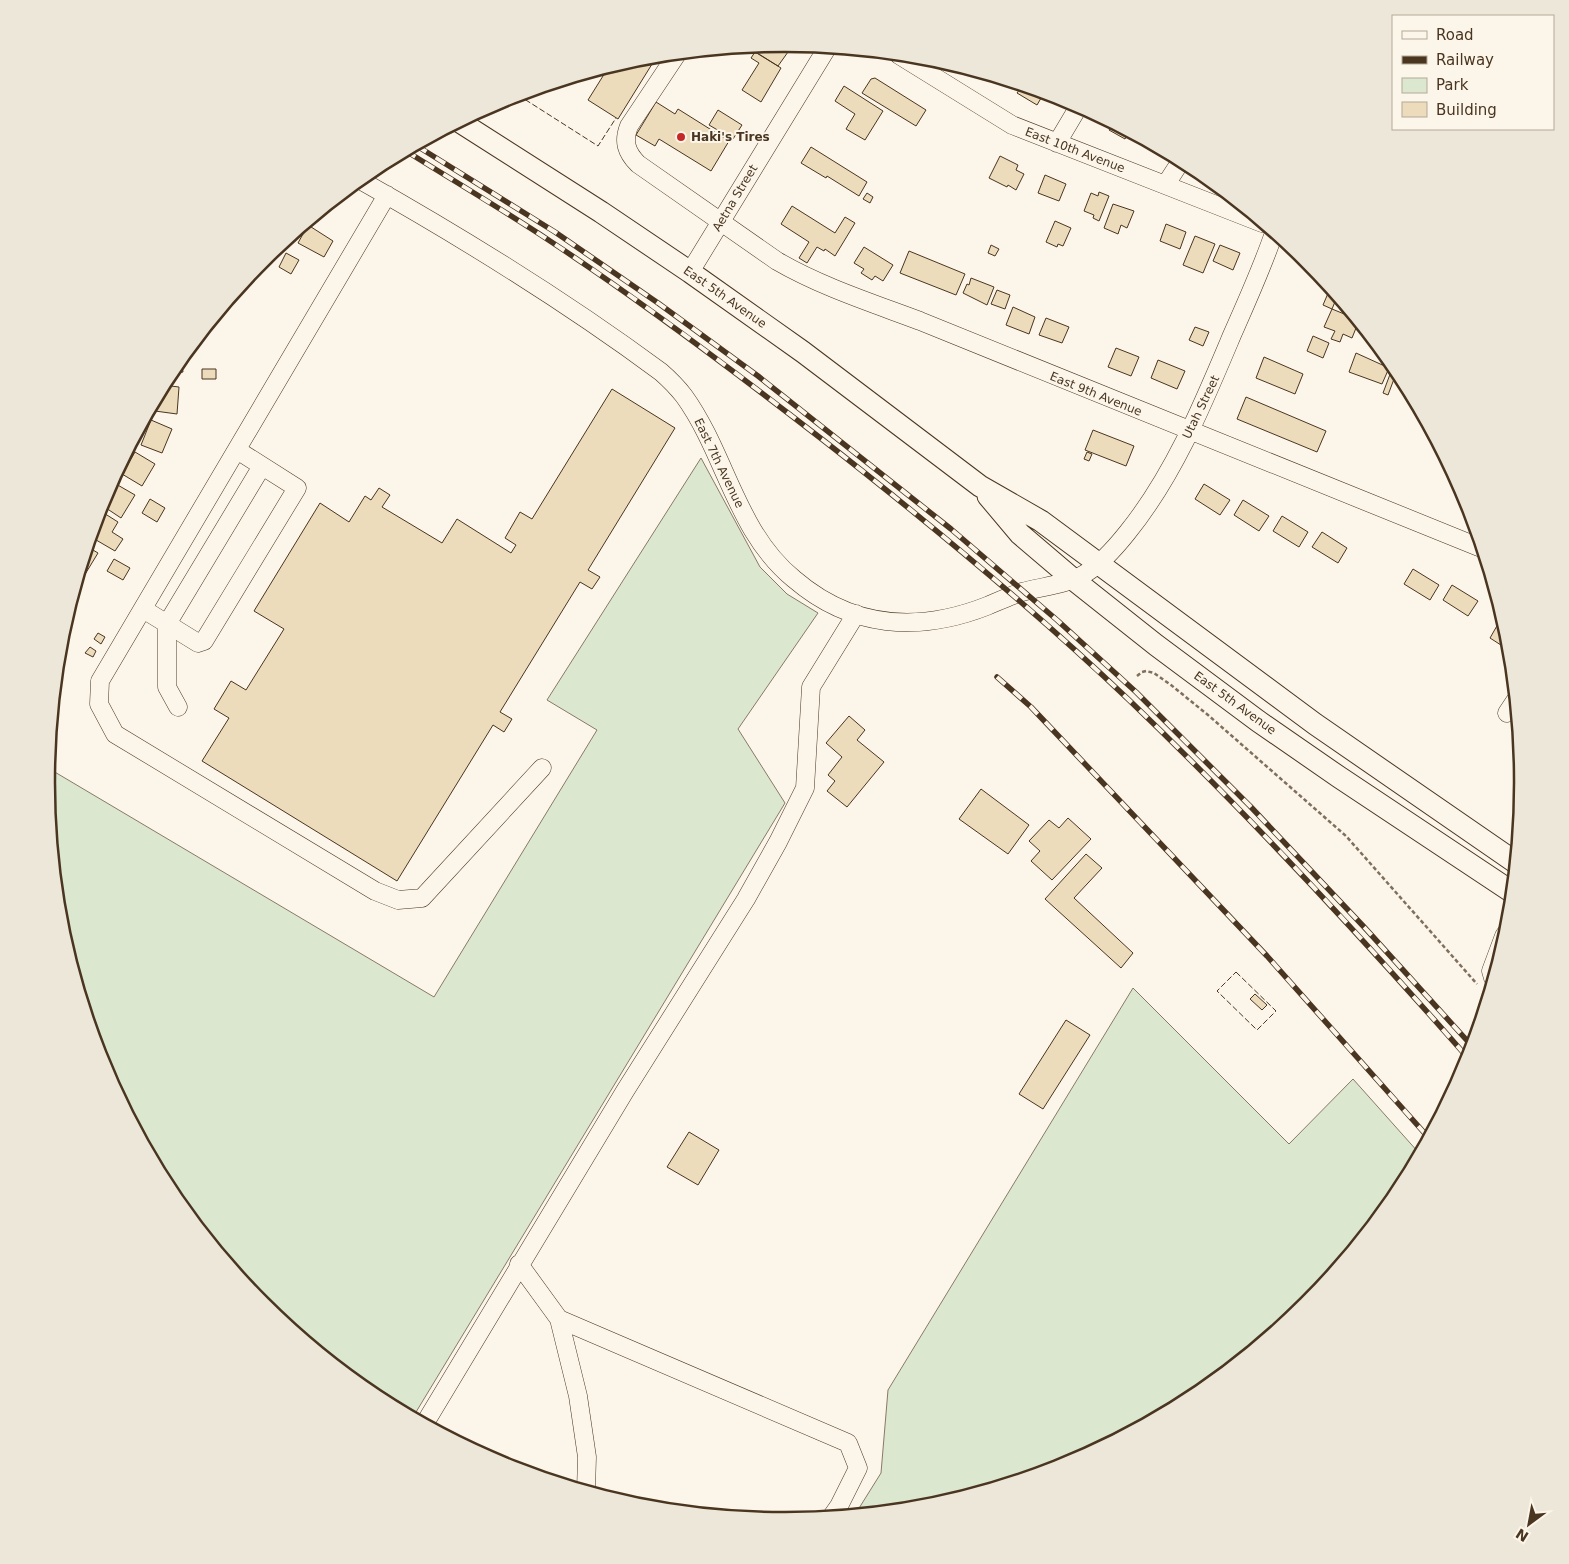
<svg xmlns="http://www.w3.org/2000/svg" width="1569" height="1564" viewBox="0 0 1569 1564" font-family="'DejaVu Sans',sans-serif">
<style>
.green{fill:#dce7d0;stroke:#887966}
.building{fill:#ecdcbc;stroke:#4a3520}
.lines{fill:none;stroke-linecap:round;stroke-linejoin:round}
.minor-casing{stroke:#4a3520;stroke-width:19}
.major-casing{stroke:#4a3520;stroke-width:23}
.path{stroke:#7f6f5c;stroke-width:2.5;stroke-dasharray:4 2.5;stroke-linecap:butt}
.minor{stroke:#fbf6e9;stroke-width:18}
.major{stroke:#fbf6e9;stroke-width:21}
.rail-casing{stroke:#4a3520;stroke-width:5.5}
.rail{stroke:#fbf6e9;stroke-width:4;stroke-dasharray:11;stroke-linecap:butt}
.fence{stroke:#4a3520;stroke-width:1;stroke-dasharray:6 2.5;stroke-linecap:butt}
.poi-dot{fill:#c62828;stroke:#fbf6e9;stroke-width:2}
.labels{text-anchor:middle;stroke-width:4;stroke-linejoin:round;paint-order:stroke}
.poi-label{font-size:12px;font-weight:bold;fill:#4a3520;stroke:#fbf6e9;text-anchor:start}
.street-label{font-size:12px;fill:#4a3520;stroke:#fbf6e9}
.rim{fill:none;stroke:#4a3520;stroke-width:2.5}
</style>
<rect width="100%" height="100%" fill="#fbf6e9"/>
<path class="green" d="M701,458L760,567L787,594L818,613L738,729L785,803L413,1417L374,1396L262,1304L171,1192L102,1064L60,926L46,782L48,768L434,997L597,730L547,700Z
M1133,988L1289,1144L1353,1079L1419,1153L1398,1192L1306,1304L1194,1396L1067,1464L928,1506L856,1513L881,1473L888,1390Z"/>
<path class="building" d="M776,45L788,52L778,66L754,51L756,47Z
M755,52L781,68L761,102L742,90L759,63L751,58Z
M657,56L618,119L588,100L608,68L641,58Z
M875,78L926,110L916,126L862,93L871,79Z
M844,86L883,111L865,140L846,129L855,114L835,101Z
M1022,86L1044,93L1037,105L1017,93Z
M656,102L675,114L678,109L729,141L711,171L659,139L655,146L636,135Z
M718,110L742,125L733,139L709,125Z
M1113,124L1128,133L1125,139L1109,130Z
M811,147L867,182L859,196L827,176L826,178L801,163Z
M1000,156L1018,165L1016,170L1024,174L1016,190L1008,185L1007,187L989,178Z
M1045,175L1066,184L1059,201L1038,193Z
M1099,192L1109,196L1099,221L1093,218L1094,215L1084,211L1091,193L1098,196Z
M867,193L873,197L870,203L863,199Z
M1113,204L1134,211L1127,228L1121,225L1118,234L1104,228Z
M792,206L835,233L845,217L855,223L835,256L825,249L824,251L817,247L807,263L799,258L809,242L781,224Z
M1055,221L1071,228L1063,246L1058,244L1057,247L1046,242Z
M1166,224L1186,232L1180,249L1160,241Z
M308,225L333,241L324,257L298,243Z
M1195,236L1215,244L1203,273L1183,265Z
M991,245L999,249L995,256L988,253Z
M1220,245L1240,253L1233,270L1213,261Z
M864,247L893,265L883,281L875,276L872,280L861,273L864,269L854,263Z
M909,251L965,274L956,295L900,273Z
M286,253L299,260L291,274L279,267Z
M971,278L994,287L987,305L963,293L967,284L969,285Z
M997,290L1010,295L1005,309L991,304Z
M1329,291L1333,292L1337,297L1332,309L1323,305Z
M1013,307L1035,317L1029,334L1006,325Z
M1332,309L1354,318L1358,323L1352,338L1343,334L1340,342L1331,339L1335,331L1324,327Z
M1046,318L1069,327L1062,343L1039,335Z
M1195,327L1209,332L1203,346L1189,340Z
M1313,336L1329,343L1323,358L1307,351Z
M1116,348L1139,357L1131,376L1108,367Z
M1356,353L1389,368L1382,384L1349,372Z
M1264,357L1303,374L1295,394L1256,378Z
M181,360L183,372L169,374L171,372Z
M1158,360L1185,371L1177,389L1151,378Z
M202,369H216V379H202Z
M1392,369L1397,371L1388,395L1383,393Z
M163,385L179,387L177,414L155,411L156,400Z
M612,389L675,428L588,570L600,577L592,589L580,582L500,712L512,719L504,732L493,725L397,881L202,761L229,718L214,709L231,681L246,690L284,629L254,611L320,503L349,522L365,496L371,500L379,488L390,495L382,507L442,543L457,519L511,553L516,545L505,538L520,512L532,519Z
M1246,397L1326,431L1317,452L1237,419Z
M151,420L172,429L162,453L141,445Z
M1093,430L1134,446L1126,466L1085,450Z
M135,452L155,464L142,486L122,474Z
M1087,452L1092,454L1089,461L1084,459Z
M116,484L135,495L121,518L103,506Z
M1204,484L1230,500L1220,515L1195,499Z
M150,499L165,508L157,522L142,513Z
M1243,500L1269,516L1259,531L1234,515Z
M99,510L118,522L112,532L123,539L115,551L91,537Z
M1282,516L1308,532L1299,547L1273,531Z
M1322,532L1347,548L1338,563L1312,547Z
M88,547L98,553L84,576L80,574Z
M114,559L130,568L123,580L107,571Z
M1413,569L1439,585L1430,600L1404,584Z
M1452,585L1478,601L1468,616L1443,600Z
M1502,617L1509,640L1504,647L1490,638Z
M98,633L105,637L101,644L94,639Z
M90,647L96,651L93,657L85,653Z
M849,716L865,730L857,740L884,762L847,807L827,791L835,781L828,775L842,757L826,743Z
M981,789L1029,825L1008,854L959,819Z
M1068,818L1091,839L1052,880L1031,861L1040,851L1029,841L1049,820L1059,828Z
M1086,854L1102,868L1074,898L1133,953L1121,968L1045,899Z
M1255,994L1267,1005L1262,1010L1250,999Z
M1066,1020L1090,1035L1043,1109L1019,1094Z
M689,1132L719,1150L698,1185L667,1167Z"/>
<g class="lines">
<defs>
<path id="minor" d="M677,54L629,126C623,141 626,152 638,164L777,261C822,287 872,303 920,321L1481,548
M899,55L1012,125L1262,223
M1057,143L1079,106
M360,180C463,238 565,301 661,372C669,379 677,387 684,396C726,454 736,532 794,579C851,628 918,633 987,606C999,601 1010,596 1022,592C1044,586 1067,585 1086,573C1102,563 1115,548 1127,533C1174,475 1203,404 1232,335C1247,301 1262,268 1274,233
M1166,184L1181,161
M387,195L100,681L99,704L115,734L375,891L398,900L422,898L542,768
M690,272L827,48
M143,609L198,643L204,641L297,488L237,450
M178,707L167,687V624L262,466
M1507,713L1515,701
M1493,978L1491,971L1504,936L1506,933
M519,1264L559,1319L848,1443L858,1468L839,1506L832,1516
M559,1319L578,1396L587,1457L586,1490
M425,1423L625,1091L746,899L778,842L805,788L811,687L856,614"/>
<path id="major" d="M460,122L601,212L690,272L803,352L980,486L1041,521L1315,724L1515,862
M988,496L1020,534L1074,580L1156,645L1258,721L1339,777L1512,892"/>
</defs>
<use href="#minor" class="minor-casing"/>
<use href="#major" class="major-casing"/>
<path class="path" d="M1137,676L1142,672L1146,671L1154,673L1171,685L1208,715L1346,836L1477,984"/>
<use href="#minor" class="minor"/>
<use href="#major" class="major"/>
<defs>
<path id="rail" d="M417,146L555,232L658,303L758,376L951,529L1057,620L1136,692L1250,806L1365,928L1472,1046
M406,151C454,181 503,210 550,241C644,303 734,371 823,440C928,522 1032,608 1129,700C1248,814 1360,935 1468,1058
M997,677L1031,707L1267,956L1428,1137"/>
</defs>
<use href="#rail" class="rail-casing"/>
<use href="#rail" class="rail"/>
<path class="fence" d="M518,95L598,146L616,118
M1236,972L1276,1011L1257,1030L1217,991Z"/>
</g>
<circle class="poi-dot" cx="681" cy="137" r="5"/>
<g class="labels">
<g class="poi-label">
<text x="691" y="141">Haki's Tires</text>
</g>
<g class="street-label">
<text transform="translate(1075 150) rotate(21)" y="4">East 10th Avenue</text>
<text transform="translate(735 198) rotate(-59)" y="4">Aetna Street</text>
<text transform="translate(725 297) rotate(35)" y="4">East 5th Avenue</text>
<text transform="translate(1096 394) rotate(22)" y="4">East 9th Avenue</text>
<text transform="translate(1201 407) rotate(-64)" y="4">Utah Street</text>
<text transform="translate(719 463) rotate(64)" y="4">East 7th Avenue</text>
<text transform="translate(1235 703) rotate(36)" y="4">East 5th Avenue</text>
</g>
</g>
<path d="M0 0H1569V1564H0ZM784 52H785A729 729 0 0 1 1514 781V783A729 729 0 0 1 785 1512H784A729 729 0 0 1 55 783V781A729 729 0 0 1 784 52Z" fill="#ede7d9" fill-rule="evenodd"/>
<path class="rim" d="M784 52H785A729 729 0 0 1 1514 781V783A729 729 0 0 1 785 1512H784A729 729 0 0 1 55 783V781A729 729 0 0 1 784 52Z"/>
<rect x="1392" y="15" width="162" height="115" fill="#fbf6e9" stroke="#b4a999"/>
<rect x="1402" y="31" width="25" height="8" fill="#fbf6e9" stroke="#b4a999"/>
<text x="1436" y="40" font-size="15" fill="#4a3520">Road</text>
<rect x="1402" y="56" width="25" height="8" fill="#4a3520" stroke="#b4a999"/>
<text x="1436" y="65" font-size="15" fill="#4a3520">Railway</text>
<rect x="1402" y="78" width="25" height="15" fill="#dce7d0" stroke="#b4a999"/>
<text x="1436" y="90" font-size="15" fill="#4a3520">Park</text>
<rect x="1402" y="102" width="25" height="15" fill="#ecdcbc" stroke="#b4a999"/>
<text x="1436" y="115" font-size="15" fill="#4a3520">Building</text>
<g transform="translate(1529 1524) rotate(212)" stroke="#fbf6e9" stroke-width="4" paint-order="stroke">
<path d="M0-4L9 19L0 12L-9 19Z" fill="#4a3520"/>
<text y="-8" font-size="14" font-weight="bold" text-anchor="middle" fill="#4a3520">N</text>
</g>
</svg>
